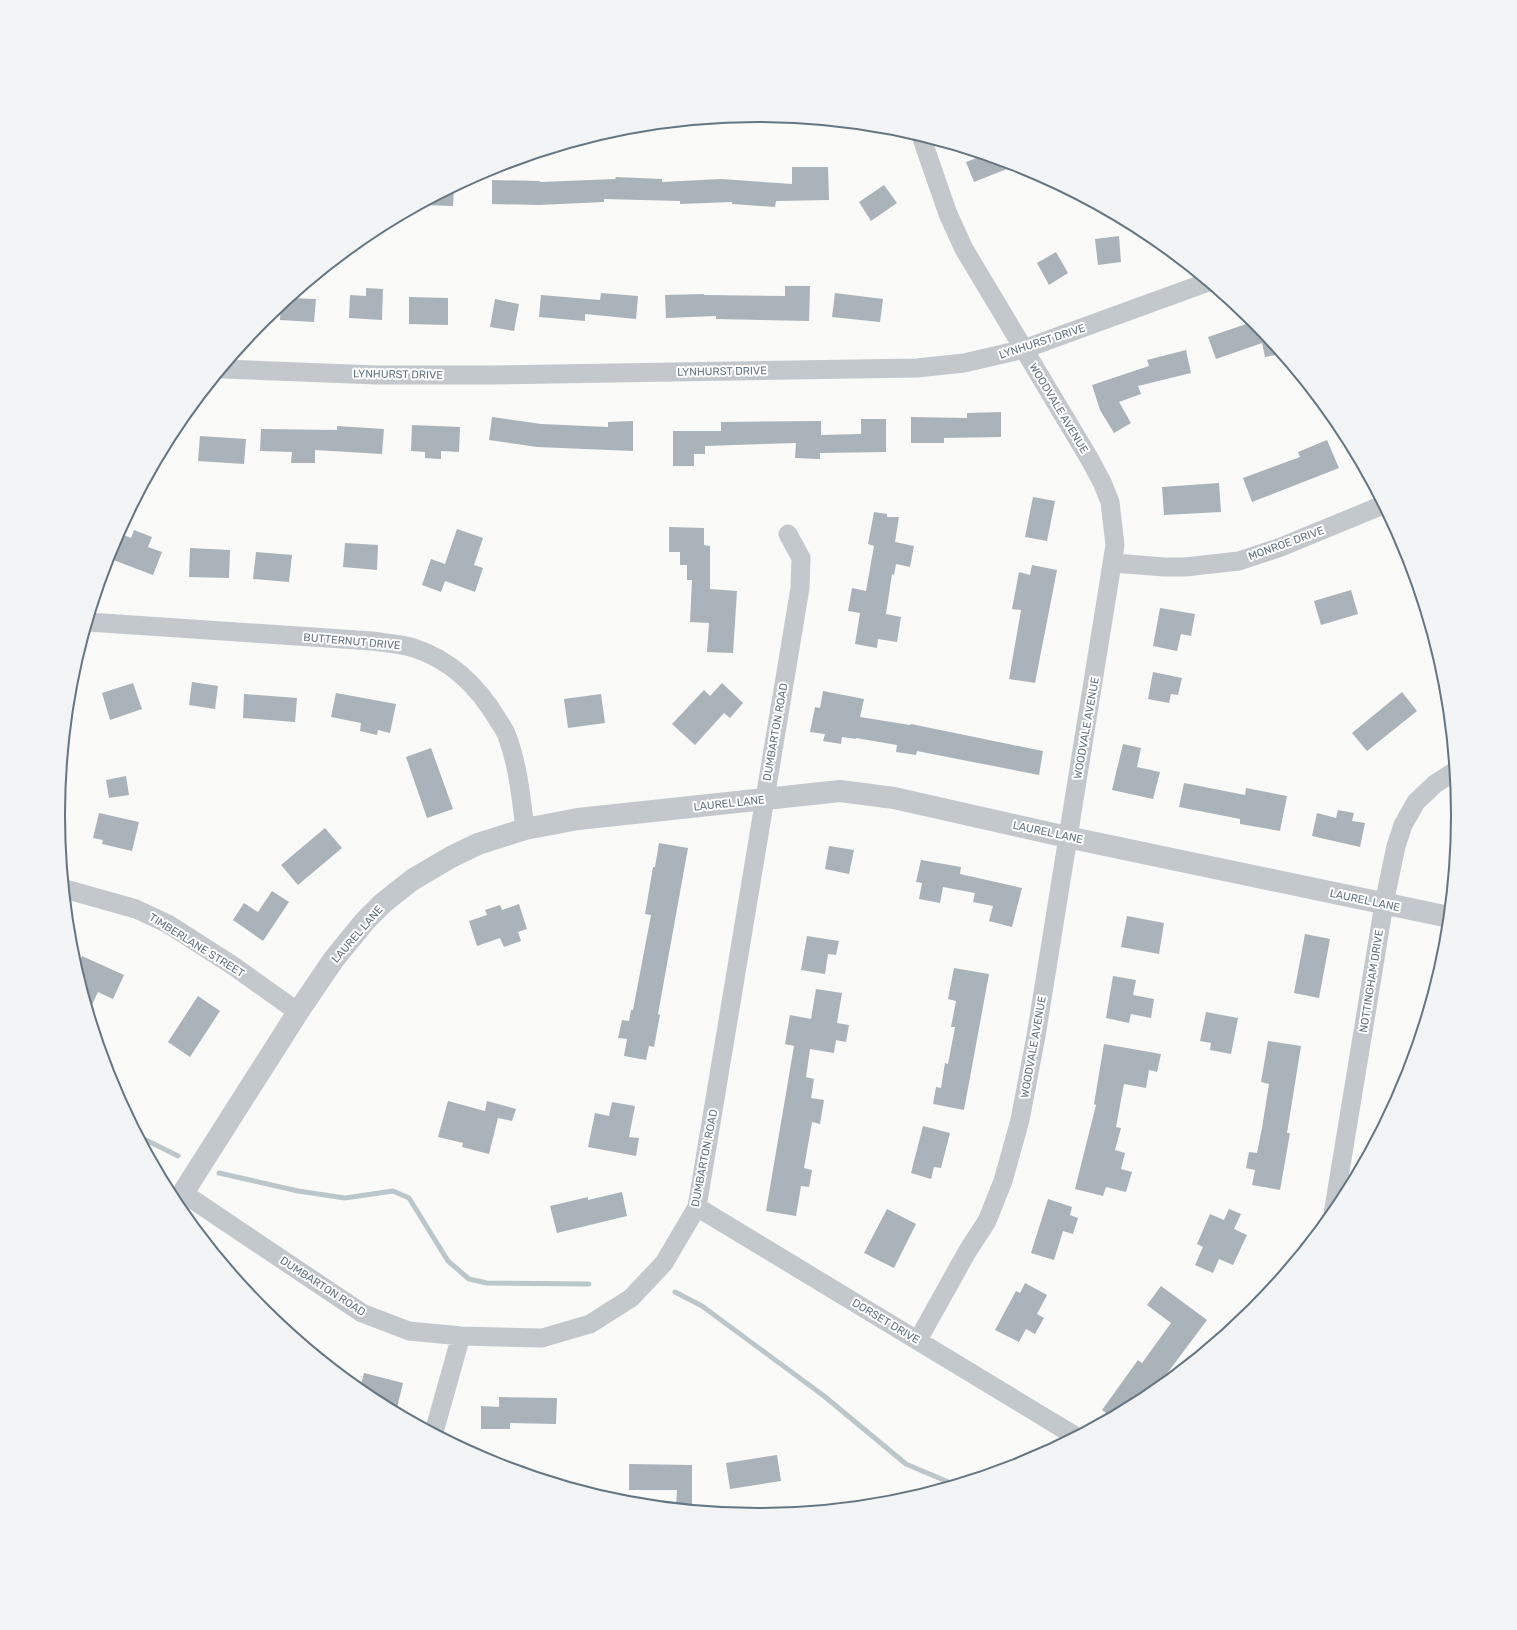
<svg xmlns="http://www.w3.org/2000/svg" width="1517" height="1630" viewBox="0 0 1517 1630" font-family="Rubik,sans-serif">
<style>
.lines{fill:none;stroke-linecap:round;stroke-linejoin:round}
.stream{stroke:#bbc7cb;stroke-width:5}
.building{fill:#aab3b9}
.minor{stroke:#c3c8cc;stroke-width:19}
.tertiary{stroke:#c3c8cc;stroke-width:22}
.labels{text-anchor:middle;stroke-width:4;stroke-linejoin:round;paint-order:stroke}
.street-label{font-size:11px;fill:#657683;stroke:#fff}
.rim{fill:none;stroke:#657683;stroke-width:2}
</style>
<rect width="100%" height="100%" fill="#fafaf8"/>
<g class="lines">
<path class="stream" d="M140,1137L178,1156
M219,1173L298,1191L345,1198L393,1191L409,1198L448,1261L469,1279L487,1283L589,1284
M675,1292L702,1306L824,1396L906,1464L953,1484"/>
</g>
<path class="building" d="M984,155L1017,165L974,182L966,162Z
M792,167H828L829,200L776,201L775,207L732,204V202L680,204V201L604,199V202L539,205L492,204V180L540,181V182L615,179L616,177L662,179V182L721,179L792,184Z
M884,185L897,203L871,221L859,202Z
M454,187L453,206L421,205L451,189Z
M1119,236L1121,262L1098,265L1095,239Z
M1056,252L1068,273L1049,285L1037,263Z
M785,286H810L809,321L716,319V316L666,318L665,295L704,294V295L785,296Z
M366,288L383,289L382,320L349,318L350,295L366,296Z
M601,293L638,296L636,319L585,314V321L539,317L541,295L600,300Z
M835,293L883,299L880,322L832,317Z
M409,297L448,298V325L409,324Z
M290,298L316,299L314,322L280,320L281,305Z
M495,299L519,304L514,331L490,327Z
M1255,321L1282,354L1265,357L1262,343L1216,359L1208,337Z
M1186,350L1191,373L1138,386L1141,394L1119,402L1131,423L1114,433L1100,410L1092,385L1149,366L1147,360Z
M1001,412V437L944,438V443H911V417L967,418V413Z
M492,417L541,424L608,427V422L633,421V451L537,447L489,440Z
M861,419H886V452L820,453V459L795,458L796,443L705,446V454H694V466H673V431H721V422L821,421V435L861,434Z
M412,425L460,427L459,452L441,451V459L425,458V452L411,451Z
M337,426L384,429L382,454L315,450V463H291L292,452L260,451L261,429L337,430Z
M200,436L246,439L244,464L198,461Z
M1327,440L1339,468L1252,502L1243,478L1300,457L1298,452Z
M1219,483L1221,512L1164,515L1162,487Z
M1033,497L1055,501L1047,541L1025,537Z
M874,512L887,514V517H899L895,542L914,546L910,567L896,564L894,575L892,574L886,614L901,617L897,642L878,639L877,648L855,644L860,613L848,611L852,588L866,591L874,546L868,544Z
M669,527L704,528V545L710,546V589L737,591L733,653L707,652L709,623L690,622L692,580H687V565H680V552H669Z
M457,529L483,538L474,565L483,568L475,592L445,581L441,592L422,585L431,559L445,564Z
M134,530L152,537L148,547L162,552L153,575L108,558L111,547L119,533L131,538Z
M345,543L378,545L377,570L343,567Z
M190,548L230,550L229,578L189,577Z
M256,552L292,555L289,582L253,579Z
M1032,565L1057,570L1035,683L1009,679L1021,610L1012,609L1019,572L1030,575Z
M1351,590L1358,614L1321,625L1314,601Z
M1160,608L1195,614L1191,636L1181,634L1177,651L1153,646Z
M1153,672L1182,678L1178,695L1171,694L1169,703L1148,699Z
M192,682L218,686L215,709L189,705Z
M133,683L142,709L110,720L102,693Z
M722,683L743,703L730,718L724,713L695,745L672,724L704,690L710,696Z
M823,691L864,699L860,717L910,725L911,724L1043,751L1039,775L917,751L916,755L896,752L897,745L856,738V739L842,737L841,744L823,741L825,734L810,732L815,707L820,708Z
M1402,692L1417,711L1367,751L1352,733Z
M336,693L396,704L390,733L378,730L377,735L360,731L361,723L331,717Z
M244,694L297,698L295,722L243,718Z
M601,694L605,723L568,728L564,699Z
M1123,744L1141,748L1137,767L1160,772L1153,799L1112,790Z
M431,748L453,809L427,818L406,757Z
M126,776L129,795L109,798L106,780Z
M1184,783L1245,795L1246,788L1287,796L1280,831L1240,824V819L1179,807Z
M1338,810L1354,813L1352,821L1365,823L1360,847L1312,836L1317,813L1336,818Z
M99,813L139,822L132,851L102,844L103,840L93,838Z
M325,828L342,848L298,885L281,865Z
M659,843L688,848L658,1014L660,1015L654,1047L649,1046L646,1060L624,1056L627,1039L618,1038L622,1020L629,1021L631,1010H633L651,915L645,914L653,867H655Z
M829,846L854,850L849,874L825,869Z
M921,860L961,867L960,874L1022,888L1012,927L989,921L993,906L973,902L975,893L943,887L940,903L919,899L922,883L916,882Z
M272,891L289,902L263,941L233,920L244,903L258,912Z
M519,904L527,929L518,932L521,941L504,947L500,938L477,946L469,921L487,915L485,910L500,905L502,910Z
M1127,916L1164,923L1159,954L1121,947Z
M1305,934L1330,939L1319,998L1294,993Z
M807,936L839,941L836,955L828,954L825,974L801,970Z
M82,956L124,975L113,999L98,992L89,1011L77,968Z
M954,968L989,974L964,1110L933,1104L936,1087L941,1088L945,1063L948,1064L955,1027H951L956,1001L948,999Z
M1113,976L1136,980L1133,995L1154,999L1151,1018L1131,1014L1129,1023L1106,1018Z
M816,989L842,993L837,1023L849,1025L846,1042L836,1040L834,1053L810,1049L806,1077L814,1079L811,1098L824,1100L820,1124L812,1122L804,1168L812,1170L809,1187L801,1186L796,1216L766,1211L794,1046L785,1044L790,1015L811,1019Z
M198,996L220,1011L190,1057L168,1042Z
M1206,1012L1238,1018L1231,1054L1210,1050L1211,1043L1200,1041Z
M1268,1041L1301,1046L1287,1133H1290L1280,1190L1252,1185L1255,1170L1246,1168L1249,1152L1257,1153L1262,1128L1269,1084L1261,1082Z
M1104,1044L1161,1054L1157,1072L1149,1070L1146,1088L1124,1084L1116,1127L1121,1128L1115,1150L1125,1153L1121,1169L1132,1172L1126,1192L1106,1187L1103,1196L1075,1189L1096,1105L1094,1104Z
M448,1101L485,1111L487,1101L516,1109L512,1121L498,1118L489,1154L462,1147L463,1143L438,1137Z
M612,1102L635,1106L629,1137L639,1138L636,1156L588,1147L595,1113L609,1116Z
M923,1126L950,1133L941,1168L934,1167L931,1179L911,1173Z
M622,1192L627,1216L557,1233L550,1206L588,1197V1200Z
M1048,1199L1072,1207L1070,1215L1078,1218L1073,1234L1063,1231L1054,1260L1031,1253Z
M887,1209L916,1224L894,1268L864,1253Z
M1229,1209L1241,1214L1234,1229L1247,1235L1233,1265L1219,1259L1213,1273L1195,1265L1203,1247L1197,1244L1210,1214L1224,1220Z
M1025,1283L1047,1295L1037,1314L1044,1318L1035,1334L1026,1329L1019,1342L995,1330L1016,1291L1020,1293Z
M1161,1286L1207,1320L1151,1395L1112,1417L1102,1410L1138,1360L1142,1363L1171,1323L1147,1305Z
M364,1373L403,1383L396,1412L369,1397L360,1389Z
M499,1397L557,1398L556,1424L510,1423V1429H481V1406L499,1407Z
M777,1455L781,1481L730,1489L726,1463Z
M629,1464L692,1465V1508L676,1507L677,1490H629Z"/>
<g class="lines">
<path class="minor" d="M223,369L377,375H490L917,368L964,363L1024,349L1208,282
M1114,563L1164,567H1185L1239,561L1281,547L1383,505
M88,622L372,641C386,643 401,644 414,648C451,660 479,688 498,720C501,725 505,730 507,736C518,765 521,797 525,829
M65,889L136,909L168,924L232,965L298,1012
M183,1193L362,1313L409,1331L461,1336L542,1338L590,1324L631,1298L664,1263L697,1207L800,588L801,558L788,534
M697,1207L1075,1436
M1333,1214L1384,904L1396,846L1403,825L1416,802L1435,784L1455,771
M918,1340L967,1252L987,1221L1003,1181L1020,1120L1036,1036L1115,545L1110,502L1102,482L1089,458L964,249L948,214L921,136
M434,1432L461,1336"/>
<path class="tertiary" d="M176,1204L298,1012L334,959L365,921L383,903L412,880L451,857L478,844L525,829L578,819L840,791L894,798L1067,837L1449,917"/>
</g>
<g class="labels">
<g class="street-label">
<text transform="translate(1042 341) rotate(-18)" y="4">LYNHURST DRIVE</text>
<text transform="translate(722 371) rotate(-1)" y="4">LYNHURST DRIVE</text>
<text transform="translate(398 374) rotate(1)" y="4">LYNHURST DRIVE</text>
<text transform="translate(1059 408) rotate(59)" y="4">WOODVALE AVENUE</text>
<text transform="translate(1286 543) rotate(-20)" y="4">MONROE DRIVE</text>
<text transform="translate(352 641) rotate(5)" y="4">BUTTERNUT DRIVE</text>
<text transform="translate(1086 728) rotate(-80)" y="4">WOODVALE AVENUE</text>
<text transform="translate(775 732) rotate(-80)" y="4">DUMBARTON ROAD</text>
<text transform="translate(729 803) rotate(-6)" y="4">LAUREL LANE</text>
<text transform="translate(1048 832) rotate(12)" y="4">LAUREL LANE</text>
<text transform="translate(1365 900) rotate(12)" y="4">LAUREL LANE</text>
<text transform="translate(357 934) rotate(-49)" y="4">LAUREL LANE</text>
<text transform="translate(197 945) rotate(32)" y="4">TIMBERLANE STREET</text>
<text transform="translate(1371 981) rotate(-81)" y="4">NOTTINGHAM DRIVE</text>
<text transform="translate(1033 1047) rotate(-80)" y="4">WOODVALE AVENUE</text>
<text transform="translate(704 1158) rotate(-79)" y="4">DUMBARTON ROAD</text>
<text transform="translate(323 1286) rotate(33)" y="4">DUMBARTON ROAD</text>
<text transform="translate(886 1321) rotate(31)" y="4">DORSET DRIVE</text>
</g>
</g>
<path d="M0 0H1517V1630H0ZM65 815a693 693 0 1 1 1386 0a693 693 0 1 1-1386 0Z" fill="#f3f4f5" fill-rule="evenodd"/>
<path class="rim" d="M65 815a693 693 0 1 1 1386 0a693 693 0 1 1-1386 0Z"/>
</svg>
